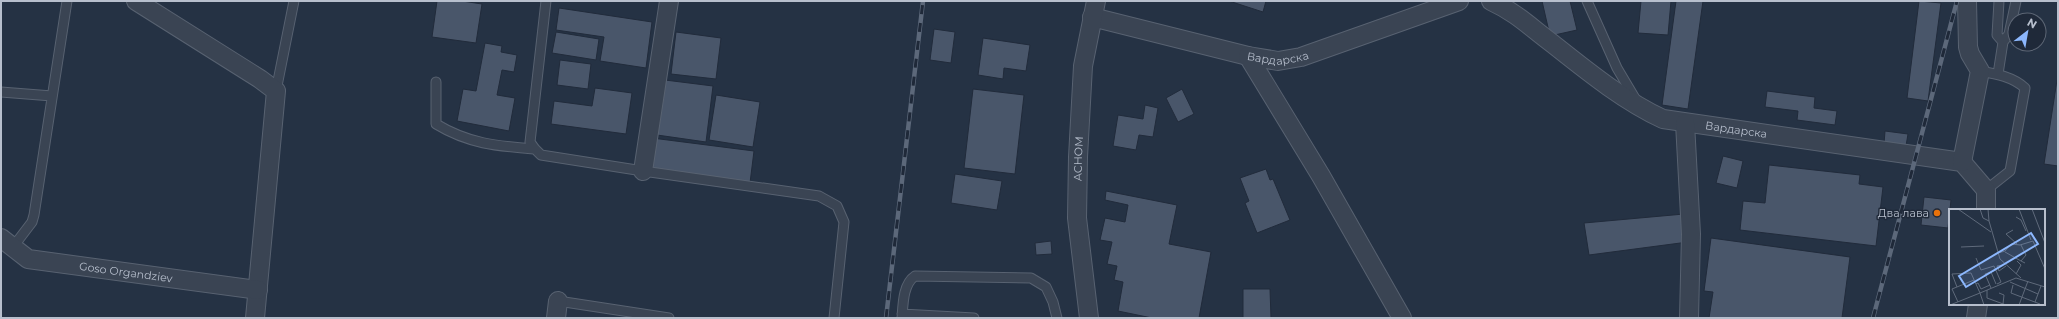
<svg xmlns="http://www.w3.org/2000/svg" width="2059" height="319" viewBox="0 0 2059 319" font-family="Montserrat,sans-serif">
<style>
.building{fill:#49566a;stroke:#212b3b}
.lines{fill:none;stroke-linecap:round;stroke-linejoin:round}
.service-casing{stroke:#586271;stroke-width:11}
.minor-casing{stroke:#586271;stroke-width:20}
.service{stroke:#3a4453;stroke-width:9}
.minor{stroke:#3a4453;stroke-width:18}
.rail-casing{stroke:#5c687a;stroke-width:4.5}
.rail{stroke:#1f2939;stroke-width:3;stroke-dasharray:9;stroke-linecap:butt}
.food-dot{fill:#e8710a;stroke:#1f2939;stroke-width:1.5}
.labels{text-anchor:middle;stroke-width:3;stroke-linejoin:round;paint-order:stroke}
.street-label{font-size:11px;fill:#b7bfcd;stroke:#1f2939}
.poi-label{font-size:11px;fill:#b7bfcd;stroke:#1f2939;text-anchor:end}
.inset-road{fill:none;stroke:#5f6a7b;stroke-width:1}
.view{fill:#8cb7fd;fill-opacity:0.15;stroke:#8cb7fd;stroke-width:2}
.inset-edge{fill:none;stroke:#b7bfcd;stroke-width:2}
</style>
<rect width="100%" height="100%" fill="#253244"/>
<path class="building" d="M437,1H462L482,4L476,43L432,37Z
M1229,1H1266L1263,12Z
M1542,1H1570L1577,30L1550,36Z
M1641,1H1671L1668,35L1638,33Z
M1676,1H1703L1688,109L1662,105Z
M1919,1L1941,3L1928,101L1907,98Z
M559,8L652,22L646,68L600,61L604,37L556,30Z
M934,29L955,32L951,63L930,60Z
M556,32L599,39L596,60L552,53Z
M676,32L721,38L716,79L671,74Z
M983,38L1030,45L1026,71L1004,68L1003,79L978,75Z
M485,43L502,46L501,52L517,55L514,72L502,70L497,95L515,98L509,131L457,121L463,89L476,91Z
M560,60L591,64L588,89L557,85Z
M665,80L713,86L706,142L657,135Z
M2057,80L2058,81V166L2044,164Z
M595,88L632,93L626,134L551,124L554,101L592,106Z
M973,89L1024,95L1015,174L964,168Z
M1182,89L1194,114L1178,122L1166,98Z
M1767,91L1815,97L1814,108L1837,111L1835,125L1797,120L1798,111L1765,107Z
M716,95L760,102L753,147L709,140Z
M1145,105L1158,108L1153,137L1139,135L1136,150L1113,146L1118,115L1143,119Z
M1885,131L1908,134L1906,146L1884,144Z
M652,138L754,151L750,183L648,169Z
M1723,156L1743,161L1737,188L1716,183Z
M1769,165L1860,175L1859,184L1883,187L1876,246L1740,230L1743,201L1765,203Z
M1266,169L1270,180L1273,179L1290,220L1257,233L1245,203L1249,201L1240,178Z
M955,174L1002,181L997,210L951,203Z
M1106,191L1177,205L1169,244L1211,252L1199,318H1152L1118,311L1123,282L1114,280L1117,266L1107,264L1112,242L1100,240L1105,218L1125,222L1128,205L1105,200Z
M1924,197L1951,200L1948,228L1921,225Z
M1684,214L1688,242L1589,255L1584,223Z
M1711,238L1850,257L1842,318H1709L1713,292L1704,291Z
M1051,241L1052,254L1036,255L1035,243Z
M1243,289H1270L1271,318H1243Z"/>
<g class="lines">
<defs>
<path id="service" d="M546,1L530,142L535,149L541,155L643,171L819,196L837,206L844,222L834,318
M1587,1L1617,68L1636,100
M1999,1L1997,35L2003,42
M1980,71C1997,74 2013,77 2025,88L2010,171L1986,190
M1998,74L2003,42L2009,34L2016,1
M436,82V124C469,144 497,146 535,149
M276,91L294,1
M1,92L52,96
M13,247L32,222L34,215L67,1
M558,301L669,318
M902,314L974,318
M902,318C903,304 903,284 915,276L1031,278L1046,287L1053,302L1057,318"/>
<g id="minor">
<path d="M136,1L260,79L276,91L255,318"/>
<path id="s1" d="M1491,1C1517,13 1530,27 1553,44C1587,71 1624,101 1663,119L1962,162L1986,190V210"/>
<path id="s2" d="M1092,17L1248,56L1278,61L1301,57L1459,1"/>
<path d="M1248,56L1321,176L1402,318"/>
<path d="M1685,123L1691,234L1689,318"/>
<path d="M1962,162L1980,71L1970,54L1968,47L1967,1"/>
<path d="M643,171L669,1"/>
<path id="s3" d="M1,238L28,259L258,290"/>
<path d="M556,318L558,301"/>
<path id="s4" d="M1089,318L1077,218L1078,157L1083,66L1096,1"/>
<path d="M1976,318L1978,304"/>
</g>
</defs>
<use href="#service" class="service-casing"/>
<use href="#minor" class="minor-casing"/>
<use href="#service" class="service"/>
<use href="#minor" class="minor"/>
<defs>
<path id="rail" d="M886,318L923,1
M1873,318L1957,1"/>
</defs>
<use href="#rail" class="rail-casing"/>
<use href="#rail" class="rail"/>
</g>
<circle class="food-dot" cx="1937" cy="213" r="4"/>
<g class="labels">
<g class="street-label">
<text dy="4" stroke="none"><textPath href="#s2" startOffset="191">Вардарска</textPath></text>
<text dy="4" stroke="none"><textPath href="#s1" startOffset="283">Вардарска</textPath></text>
<text dy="4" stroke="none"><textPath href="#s4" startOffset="160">АСНОМ</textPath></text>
<text dy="4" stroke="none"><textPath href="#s3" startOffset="133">Goso Organdziev</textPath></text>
</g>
<g class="poi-label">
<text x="1929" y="217">Два лава</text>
</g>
</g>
<g transform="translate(1949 209)">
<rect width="96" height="96" fill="#253244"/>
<path class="inset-road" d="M9,0L42,23M31,0L34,9L40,12L39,0M70,0L82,31M83,0L96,34M67,8L72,11L77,22M40,12L51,50L72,69M64,21L57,25L68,35M72,36L77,46L72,52L76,54M12,38L35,37M56,43L72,52M49,44L56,42L62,35L71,36L84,32L96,60M27,49L32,61L45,57L52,73L48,75M54,56L48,57L50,62L57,57M42,63L47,75M67,65L72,56L68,52M61,73L89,85M27,75L29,74L32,80L41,76M64,76L62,84L91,95M42,79L36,65L47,61M38,81V89L57,96M50,84L55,86L54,95M9,93L3,80L25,71M86,93L92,77M1,96L31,84L22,64L3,65L8,78M35,96L31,84L67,69L96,78M70,96L79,72"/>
<path class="view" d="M82,24L89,35L17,78L10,67Z"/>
<rect width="96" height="96" class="inset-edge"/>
</g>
<rect width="2059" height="319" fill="none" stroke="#b7bfcd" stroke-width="4"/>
<g transform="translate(2027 32) rotate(31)"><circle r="19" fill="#1f2939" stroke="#5c6574"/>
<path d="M0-3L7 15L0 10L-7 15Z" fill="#8cb7fd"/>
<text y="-6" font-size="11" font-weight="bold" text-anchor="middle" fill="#b7bfcd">N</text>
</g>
</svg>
